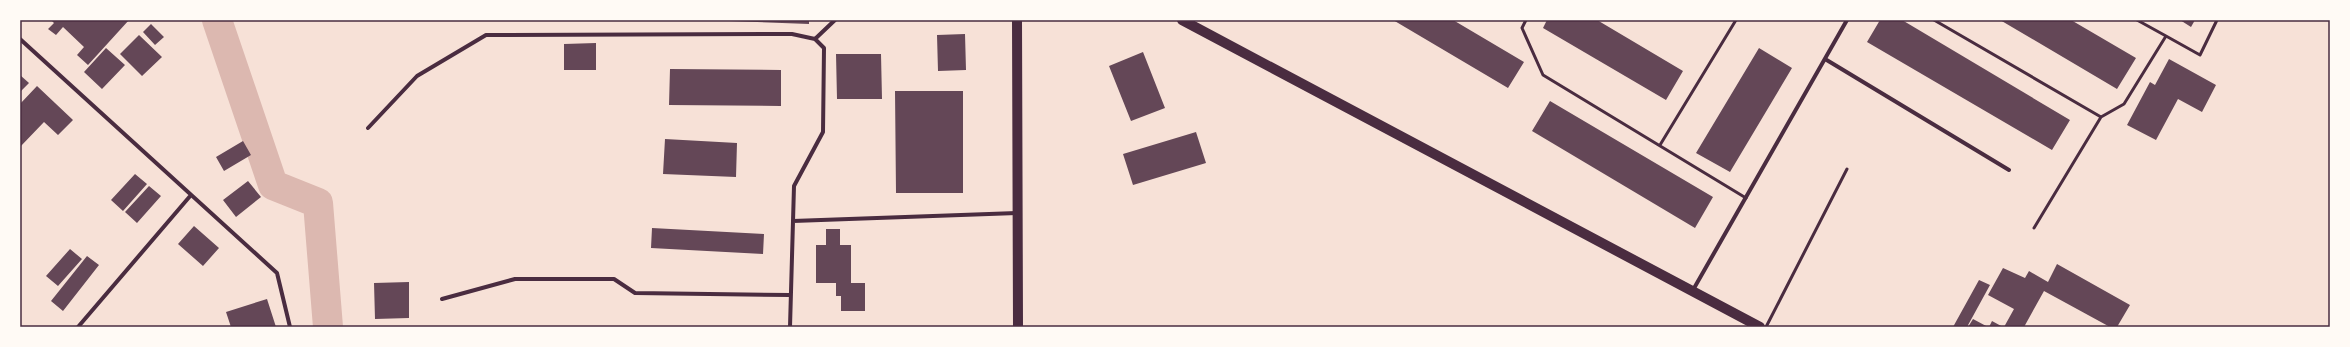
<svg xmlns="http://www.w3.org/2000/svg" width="2350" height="347" viewBox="0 0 2350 347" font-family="Helvetica,sans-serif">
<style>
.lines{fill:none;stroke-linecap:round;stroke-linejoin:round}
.river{stroke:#dcb8b0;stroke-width:30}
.building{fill:#644757}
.service{stroke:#4a2c40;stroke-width:3}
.minor{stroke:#4a2c40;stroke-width:4}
.primary{stroke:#4a2c40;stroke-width:10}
.neatline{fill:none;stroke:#4a2c40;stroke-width:1.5}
</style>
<rect width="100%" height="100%" fill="#f7e1d7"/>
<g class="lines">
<path class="river" d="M217,20L273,185L318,203L328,327"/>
</g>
<path class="building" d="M51,20H129L88,65L77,55L84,47L63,27L56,35L48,29L54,23Z
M702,20H809V24Z
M1393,20H1453L1524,62L1508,88Z
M1547,20H1597L1683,71L1666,100L1543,28Z
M1880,20H1902L2070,120L2052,150L1867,42Z
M2000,20H2071L2136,58L2117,89Z
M2180,20H2195L2191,27Z
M151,24L164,37L155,45L143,32Z
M965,34L966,70L938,71L937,35Z
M139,35L162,57L142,76L120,54Z
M596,43V70H564V44Z
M106,48L125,65L102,89L84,72Z
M1759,48L1792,68L1730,172L1696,153Z
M1143,52L1165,108L1131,121L1109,66Z
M836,54H881L882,99H837Z
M2169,59L2216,85L2202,112L2178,99L2156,140L2127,125L2150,82L2155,85Z
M670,69L781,70V106L669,105Z
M20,75L29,83L20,92Z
M37,86L73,120L58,135L44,122L20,147V104Z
M895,91H963V193H896Z
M1550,101L1713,197L1695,228L1532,131Z
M1196,132L1206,163L1133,185L1123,154Z
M665,139L737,143L736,177L663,174Z
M243,141L251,155L224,171L216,157Z
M135,174L147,184L123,211L111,200Z
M248,181L261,197L236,217L223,200Z
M149,186L161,196L137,223L125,212Z
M194,226L219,248L203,266L178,244Z
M652,228L764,234L763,254L651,248Z
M826,229H840V245H851V283H865V311H841V296H836V283H816V245H826Z
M70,249L82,259L58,286L46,276Z
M87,256L99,265L63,311L51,301Z
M2057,264L2130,305L2117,327H2110L2044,291L2024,327H2004L2014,309L1988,295L2003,268L2025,278L2029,271L2048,282Z
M1979,280L1990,285L1967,327H1953Z
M409,282V318L375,319L374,283Z
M267,299L276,327H231L226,312Z
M1973,319L1988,327H1968Z
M1992,321L2003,327H1989Z"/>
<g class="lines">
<path class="service" d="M1526,20L1522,28L1543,75L1746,198
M1934,20L2101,117
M2137,20L2166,36
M1660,145L1736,20
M2034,228L2101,117L2124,104L2166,36L2200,55L2217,20
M1766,327L1847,169"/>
<path class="minor" d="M20,39L277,273L290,327
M815,39L835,20
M1825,59L2009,170
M368,128L417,76L486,35L792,34L815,39L824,48L823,132L794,186L790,327
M793,221L1017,213
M1693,290L1847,20
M442,299L515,279H614L635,293L790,295
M78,327L191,195"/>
<path class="primary" d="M1017,20L1018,327
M1182,20L1760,327"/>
</g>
<rect width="2350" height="347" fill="none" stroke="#fffaf5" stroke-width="42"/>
<rect x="21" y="21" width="2308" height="305" class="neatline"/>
</svg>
